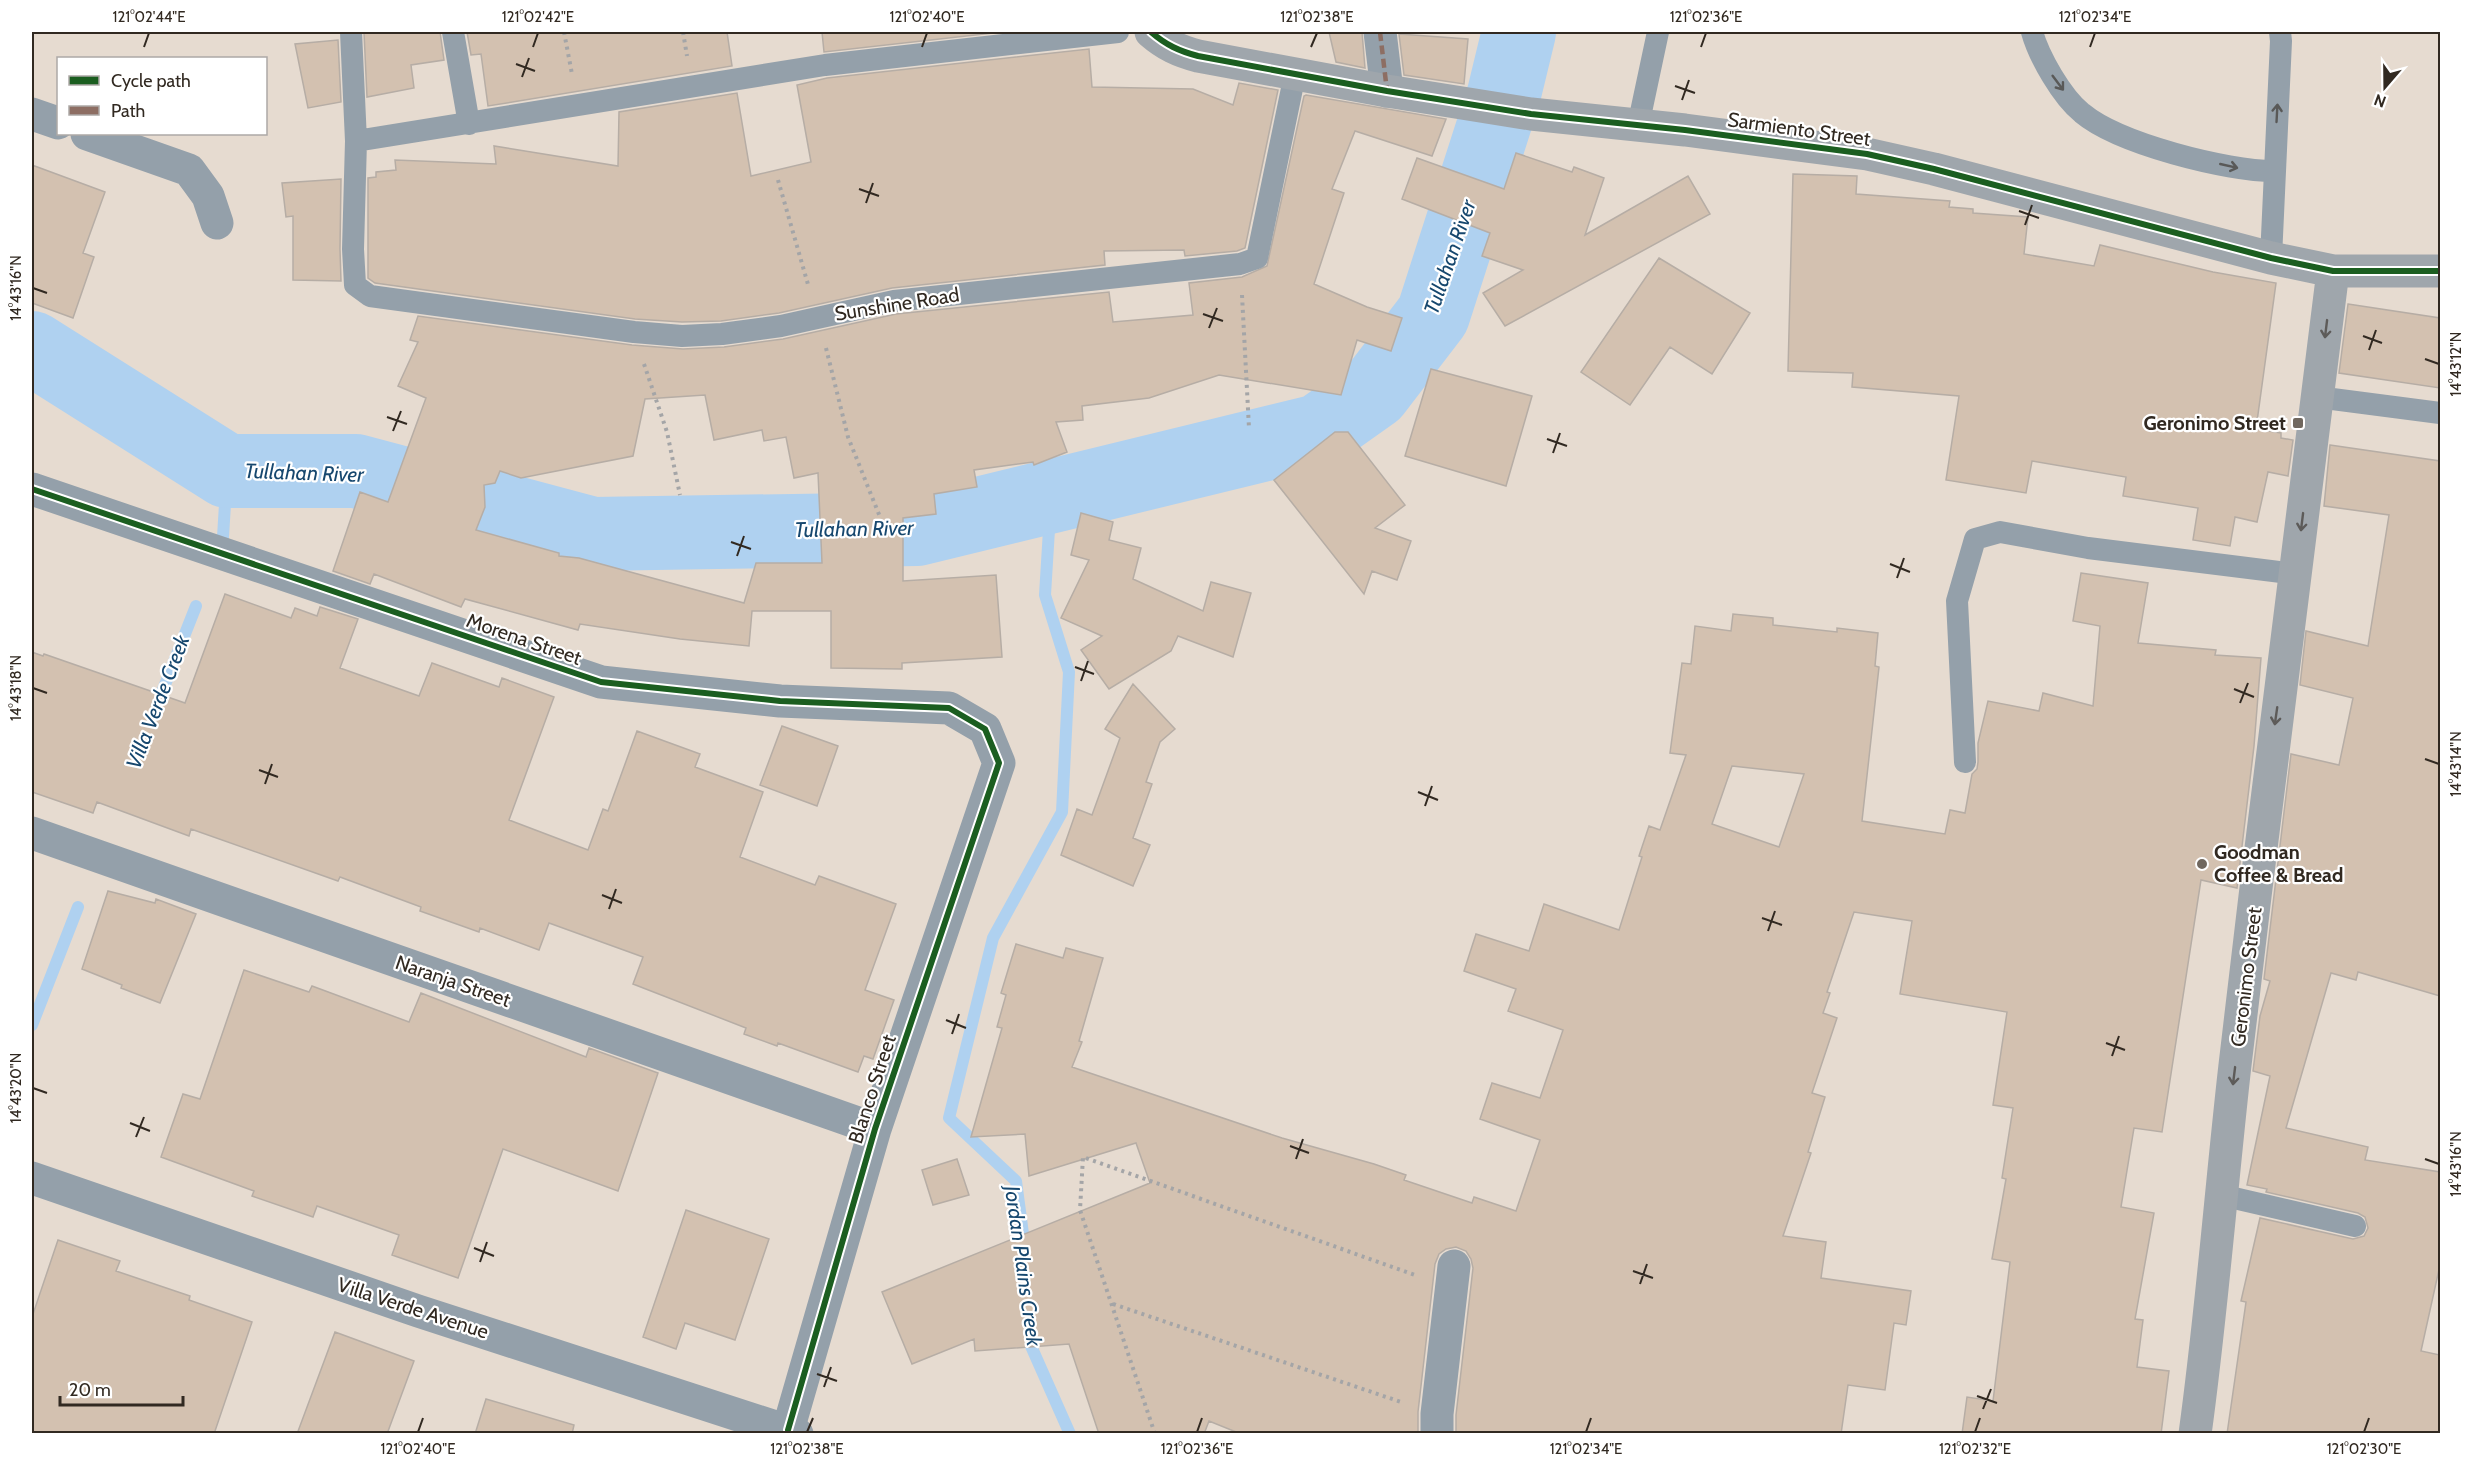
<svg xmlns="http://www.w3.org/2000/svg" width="2472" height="1465" viewBox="0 0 2472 1465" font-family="Cabin,sans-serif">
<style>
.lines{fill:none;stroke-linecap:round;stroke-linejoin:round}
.stream{stroke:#afd1f0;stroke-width:12}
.river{stroke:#afd1f0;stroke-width:74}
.building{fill:#d3c1b0;stroke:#b6ada5;stroke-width:1.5;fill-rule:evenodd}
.path{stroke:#a4a5a7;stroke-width:4;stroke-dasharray:3 4.5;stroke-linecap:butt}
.lane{stroke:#94a0aa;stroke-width:22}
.street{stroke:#94a0aa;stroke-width:33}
.secondary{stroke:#9fa6ac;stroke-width:33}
.quiet{stroke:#8d6e63;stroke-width:4.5;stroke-dasharray:9 4.5;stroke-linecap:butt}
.cycleway-casing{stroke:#fff;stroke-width:10}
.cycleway{stroke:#1b5e20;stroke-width:6}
.oneway{stroke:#595958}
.oneway2{stroke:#5d5b59}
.ticks{fill:none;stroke:#312921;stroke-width:2}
.poi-dot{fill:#70675e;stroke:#fff;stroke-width:2}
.labels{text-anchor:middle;stroke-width:4.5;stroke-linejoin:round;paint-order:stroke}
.street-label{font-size:20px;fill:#312921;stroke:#fff}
.poi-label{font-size:20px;font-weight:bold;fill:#312921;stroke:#fff;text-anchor:end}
.water-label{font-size:21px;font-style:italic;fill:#16476e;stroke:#fff}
.neatline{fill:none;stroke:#312921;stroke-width:2}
.ticks-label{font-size:15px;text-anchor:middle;fill:#312921}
</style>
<rect width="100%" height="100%" fill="#e6dbd0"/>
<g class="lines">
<path class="stream" d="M223,537L227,471
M155,710L196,606
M32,1025L78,907
M1025,1249L1016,1181L949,1118L993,938L1062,812L1069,672L1045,595L1051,497
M1030,1332L1031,1346L1070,1434"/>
<path class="river" d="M32,348L227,471H356L593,534L917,529L1319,431L1374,392L1433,315L1504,94L1519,32"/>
</g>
<path class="building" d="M364,32H440L444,60L411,65L414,88L367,97Z
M467,32H727L732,66L488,106L481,54L471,55Z
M822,32H1002L824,52Z
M1329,32H1362L1365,68L1336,62Z
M1399,34L1468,39L1464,84L1404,75Z
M338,40L341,102L308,108L295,44Z
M1089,49L1092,87L1193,89L1233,105L1239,83L1278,90L1245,248L1237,251L1185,256L1184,250L1104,251L1105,265L892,288L779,313L721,321L682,322L635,319L375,283L368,278V178L376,177V172L396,170L395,160L496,164L494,146L618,166L619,112L737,93L751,176L811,162L797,85L827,78Z
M1306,95L1446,119L1432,156L1355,131L1332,189L1344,193L1314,284L1367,307L1402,318L1391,351L1357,340L1341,395L1219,375L1149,398L1082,406L1083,420L1056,422L1067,452L1034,465L1033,462L974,470L977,487L934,494L936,514L903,518V581L996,575L1002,657L902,663V669L831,668V611H752L749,646L680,639L580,624L578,630L465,599L461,607L374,574L370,584L333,571L360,492L388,502L426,398L398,386L418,342L410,340L418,316L632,345L683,349L724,347L783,339L896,314L1109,292L1113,322L1193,315L1189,283L1242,277L1267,266L1304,96ZM705,395L714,440L762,430L764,441L786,437L794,478L818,473L822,563H756L744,603L579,558L559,556V553L476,530L485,507L484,485L495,483L500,471L521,478L633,456L645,399Z
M1516,153L1572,172L1574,167L1604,178L1585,235L1688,176L1710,214L1505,326L1483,293L1523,270L1482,256L1490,233L1402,199L1417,158L1504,189Z
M32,165L105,192L83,253L94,257L73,318L32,303Z
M1793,174L1857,176L1856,194L1950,201L1949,207L1973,209V213L2028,217L2024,254L2094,266L2100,245L2213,272L2276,283L2256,429L2281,433V438L2293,440L2288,476L2268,472L2257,522L2235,517L2230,546L2193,540L2198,508L2123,496L2126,477L2032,461L2026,493L1946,480L1959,396L1852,387L1853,373L1788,371Z
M341,179L340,249L341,281L293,280V216L286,217L282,183Z
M1659,258L1750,313L1712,374L1670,347L1630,405L1581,372Z
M2348,304L2440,318V388L2339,373Z
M1431,369L1532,396L1506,486L1405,456Z
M1335,432H1348L1405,505L1375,528L1411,541L1397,580L1372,571L1364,594L1274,480Z
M2330,445L2440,461V996L2358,972L2356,980L2331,973L2286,1128L2368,1147L2365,1160L2440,1172V1265L2421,1351L2440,1355V1434H2227L2246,1302L2241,1301L2260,1218L2353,1239L2364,1236L2368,1228L2365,1217L2358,1213L2266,1192L2267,1189L2247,1185L2270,1076L2253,1071L2260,1016L2270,981L2264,979L2291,754L2339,765L2353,698L2300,685L2306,631L2368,646L2389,515L2324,506Z
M1081,513L1113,522L1109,540L1141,548L1133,579L1203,611L1211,582L1251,593L1233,657L1178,636L1171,651L1109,689L1081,650L1102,636L1061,618L1089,560L1071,555Z
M2081,573L2148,583L2138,643L2216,650L2215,655L2261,658L2254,746L2237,888L2201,880L2162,1132L2134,1128L2121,1207L2154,1213L2135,1319L2143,1320L2137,1367L2169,1371L2161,1434H1962L1967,1397L1993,1401L2010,1262L1992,1259L2006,1179L2002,1178L2013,1108L1993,1105L2007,1012L1900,994L1912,921L1854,912L1827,992L1830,993L1823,1013L1837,1018L1812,1093L1825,1097L1808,1152L1811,1153L1783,1236L1826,1242L1821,1278L1911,1291L1906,1325L1894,1323L1885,1390L1848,1385L1841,1434H1456V1415L1473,1268L1471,1259L1466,1251L1456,1247L1446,1249L1439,1254L1435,1264L1418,1412V1434H1241L1209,1421L1204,1434H1099L1069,1344L975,1351L974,1339L912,1364L882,1292L1150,1183L1136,1143L1029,1176L1025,1134L971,1137L1002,1028L997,1027L1006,995L1001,993L1016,944L1063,958L1066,948L1103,958L1079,1041L1082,1042L1072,1067L1282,1138L1374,1164L1406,1175L1404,1180L1472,1203L1474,1197L1516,1211L1540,1140L1480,1119L1492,1083L1540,1098L1563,1030L1508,1011L1516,989L1464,971L1476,934L1529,951L1544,904L1619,930L1642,857L1639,856L1649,826L1660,830L1686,755L1670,753L1682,663L1691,664L1695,626L1731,631L1733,614L1773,618V625L1837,632V628L1878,633L1875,666L1879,667L1862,821L1945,834L1950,810L1965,813L1972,774L1977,769L1978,762V743L1988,701L2039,711L2043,693L2093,706L2100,626L2073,621ZM1732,766L1804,774L1779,847L1712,824Z
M225,594L291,618L295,608L317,616L320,607L358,619L340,668L419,696L432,663L499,687L502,678L554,697L509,820L588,850L603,809L608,811L637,731L700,754L695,767L763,792L740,857L815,885L819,876L896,904L865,990L894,1000L873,1059L864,1056L858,1072L778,1043L777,1046L744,1034L746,1028L633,984L643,957L549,923L539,950L480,928L479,932L420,911L421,907L340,877L338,881L191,829L189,836L97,802L93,813L32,792V652L43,656L44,654L185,703Z
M1133,684L1175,729L1160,742L1146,782L1152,784L1133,838L1150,845L1133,886L1061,855L1077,809L1092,815L1120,738L1105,729Z
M782,726L838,746L817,806L760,785Z
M108,891L155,903L156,899L196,914L160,1003L121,988L122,985L82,969Z
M244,970L309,992L312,986L409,1022L421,993L586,1057L589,1048L658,1073L618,1191L503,1149L458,1278L392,1255L399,1235L317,1206L313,1217L252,1196L254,1191L161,1157L183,1094L200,1099Z
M957,1159L969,1195L933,1205L922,1170Z
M686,1210L769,1239L735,1340L685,1323L676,1349L643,1337Z
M58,1240L120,1261L116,1271L190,1296L189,1300L252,1322L214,1434H32V1317Z
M335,1332L414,1361L387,1434H297Z
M486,1399L574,1425L572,1434H475Z"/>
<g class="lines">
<path class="path" d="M564,32L572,74
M683,32L687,56
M778,180L809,288
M1242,295L1249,428
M826,348L848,437L880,517
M644,364L667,432L680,495
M1113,1304L1401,1402
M1155,1434L1080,1210L1083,1157L1415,1275"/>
<path class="lane" d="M351,32L356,141L353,249L355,285L370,296L634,332L682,336L722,334L781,326L894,301L1240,264L1257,258L1295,74
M453,32L469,124
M2032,32C2039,57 2062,97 2082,113C2119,144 2227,171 2274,171
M1638,126L1658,32
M356,141L825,65L1118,32
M2271,258L2281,41L2280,32
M2317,397L2440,413
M1965,762L1957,601L1975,539L2000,532L2088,548L2296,574
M2221,1195L2355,1226"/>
<path class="street" d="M1380,32L1387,91
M32,114L58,123
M87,134L189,170L208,196L217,223
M32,489L601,682L780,701L949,708L985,729L999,763L875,1129L788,1430
M32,833L875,1129
M32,1178L418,1311L797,1434
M1437,1434V1414L1454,1266"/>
<path class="secondary" d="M1151,32C1166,45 1179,51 1198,56L1387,91L1531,114L1685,130L1867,154L1934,169L2271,258L2333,271H2440
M2195,1434C2212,1311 2221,1188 2235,1065C2266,800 2299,535 2333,271"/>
<path class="quiet" d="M1380,32L1387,91"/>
<defs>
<path id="cycleway" d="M1151,32C1166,45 1179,51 1198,56L1387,91L1531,114L1685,130L1867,154L1934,169L2271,258L2333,271H2440
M32,489L601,682L780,701L949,708L985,729L999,763L875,1129L788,1430"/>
</defs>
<use href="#cycleway" class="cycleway-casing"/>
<use href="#cycleway" class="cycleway"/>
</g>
<defs><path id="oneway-shaft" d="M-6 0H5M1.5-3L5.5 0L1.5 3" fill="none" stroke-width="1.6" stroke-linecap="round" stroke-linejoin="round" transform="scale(1.5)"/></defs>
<g class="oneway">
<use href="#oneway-shaft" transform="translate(2058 83) rotate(53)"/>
<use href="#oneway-shaft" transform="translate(2277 113) rotate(-87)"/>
<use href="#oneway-shaft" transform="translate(2229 166) rotate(13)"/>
</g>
<g class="oneway2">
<use href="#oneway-shaft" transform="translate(2326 329) rotate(97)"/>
<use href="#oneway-shaft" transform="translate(2302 522) rotate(97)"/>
<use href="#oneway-shaft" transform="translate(2276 716) rotate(98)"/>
<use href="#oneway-shaft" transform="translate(2234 1076) rotate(97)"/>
</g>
<path class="ticks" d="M144,47L149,33M533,47L538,33M922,47L927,33M1311,47L1317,33M1701,47L1706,33M2090,47L2095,33M516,64L535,71M522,77L529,58M1675,86L1695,93M1682,100L1689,80M859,189L879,196M866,203L873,183M2019,211L2039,218M2025,225L2032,205M33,288L47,293M1203,314L1223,321M1209,328L1217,308M2363,336L2382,343M2369,350L2376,330M2425,359L2439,364M387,417L407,424M393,431L401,411M1547,439L1567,446M1553,453L1560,433M731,542L751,549M737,556L744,536M1890,564L1910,572M1897,578L1904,558M1075,667L1094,674M1081,681L1088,661M33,688L47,693M2234,689L2254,697M2240,703L2248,683M2425,759L2439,764M259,770L278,777M265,784L272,764M1418,792L1438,800M1425,806L1432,786M602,895L622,903M609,909L616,889M1762,918L1782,925M1768,931L1775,911M946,1020L966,1028M952,1034L959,1014M2106,1043L2125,1050M2112,1056L2119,1036M33,1088L47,1093M130,1123L150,1131M136,1137L144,1117M1290,1146L1309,1153M1296,1159L1303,1139M2425,1159L2439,1164M474,1248L494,1256M480,1262L487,1242M1633,1271L1653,1278M1640,1284L1647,1264M817,1374L837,1381M824,1387L831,1367M1977,1396L1997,1403M1983,1409L1991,1389M418,1432L423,1418M807,1432L813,1418M1197,1432L1202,1418M1586,1432L1591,1418M1975,1432L1980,1418M2364,1432L2369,1418"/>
<g class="poi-dot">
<rect x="2292" y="417" width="12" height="12" rx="3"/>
<circle cx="2202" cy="864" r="6"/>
</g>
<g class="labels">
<g class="street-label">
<text transform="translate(1799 129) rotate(8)" y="7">Sarmiento Street</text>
<text transform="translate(897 304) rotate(-9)" y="7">Sunshine Road</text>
<text transform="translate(524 639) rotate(19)" y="7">Morena Street</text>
<text transform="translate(2246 977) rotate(-83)" y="7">Geronimo Street</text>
<text transform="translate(453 981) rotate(19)" y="7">Naranja Street</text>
<text transform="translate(872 1089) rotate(-72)" y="7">Blanco Street</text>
<text transform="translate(413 1308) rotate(18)" y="7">Villa Verde Avenue</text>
</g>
<g class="poi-label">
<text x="2286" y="430">Geronimo Street</text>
<text x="2214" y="859" text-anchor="start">Goodman<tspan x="2214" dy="23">Coffee &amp; Bread</tspan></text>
</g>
<g class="water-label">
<text transform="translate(1450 257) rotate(-71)" y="7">Tullahan River</text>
<text transform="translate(304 473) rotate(2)" y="7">Tullahan River</text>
<text transform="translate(854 529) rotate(-1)" y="7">Tullahan River</text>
<text transform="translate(158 702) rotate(-69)" y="7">Villa Verde Creek</text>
<text transform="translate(1023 1266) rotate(82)" y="7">Jordan Plains Creek</text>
</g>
</g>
<rect width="2472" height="1465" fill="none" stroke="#ffffff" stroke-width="66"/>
<rect x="57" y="57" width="210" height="78" fill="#ffffff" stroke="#ada9a6" stroke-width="1.5"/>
<rect x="69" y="76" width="30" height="9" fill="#1b5e20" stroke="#ada9a6" stroke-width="1.5"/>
<text x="111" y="87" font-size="18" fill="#312921">Cycle path</text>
<rect x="69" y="106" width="30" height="9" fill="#8d6e63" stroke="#ada9a6" stroke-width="1.5"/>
<text x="111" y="117" font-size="18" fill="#312921">Path</text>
<g transform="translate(2385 87) rotate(200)" stroke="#ffffff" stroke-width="4.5" paint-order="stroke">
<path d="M0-4.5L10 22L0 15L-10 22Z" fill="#312921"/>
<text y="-9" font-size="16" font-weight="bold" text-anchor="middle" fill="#312921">N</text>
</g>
<path d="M60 1396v9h123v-9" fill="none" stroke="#312921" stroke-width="3"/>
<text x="69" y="1396" font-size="18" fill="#312921" stroke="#ffffff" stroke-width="4.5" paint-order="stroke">20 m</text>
<rect x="33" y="33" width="2406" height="1399" class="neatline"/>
<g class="ticks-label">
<text x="149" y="22">121°02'44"E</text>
<text x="538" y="22">121°02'42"E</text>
<text x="927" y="22">121°02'40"E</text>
<text x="1317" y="22">121°02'38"E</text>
<text x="1706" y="22">121°02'36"E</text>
<text x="2095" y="22">121°02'34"E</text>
<text transform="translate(16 288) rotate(-90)" y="5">14°43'16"N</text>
<text transform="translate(2456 364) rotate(-90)" y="5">14°43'12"N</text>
<text transform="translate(16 688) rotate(-90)" y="5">14°43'18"N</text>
<text transform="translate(2456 764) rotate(-90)" y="5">14°43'14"N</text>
<text transform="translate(16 1088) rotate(-90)" y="5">14°43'20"N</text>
<text transform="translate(2456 1164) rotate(-90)" y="5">14°43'16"N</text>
<text x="418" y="1454">121°02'40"E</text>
<text x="807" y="1454">121°02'38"E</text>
<text x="1197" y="1454">121°02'36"E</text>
<text x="1586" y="1454">121°02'34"E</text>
<text x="1975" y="1454">121°02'32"E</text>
<text x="2364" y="1454">121°02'30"E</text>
</g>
</svg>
